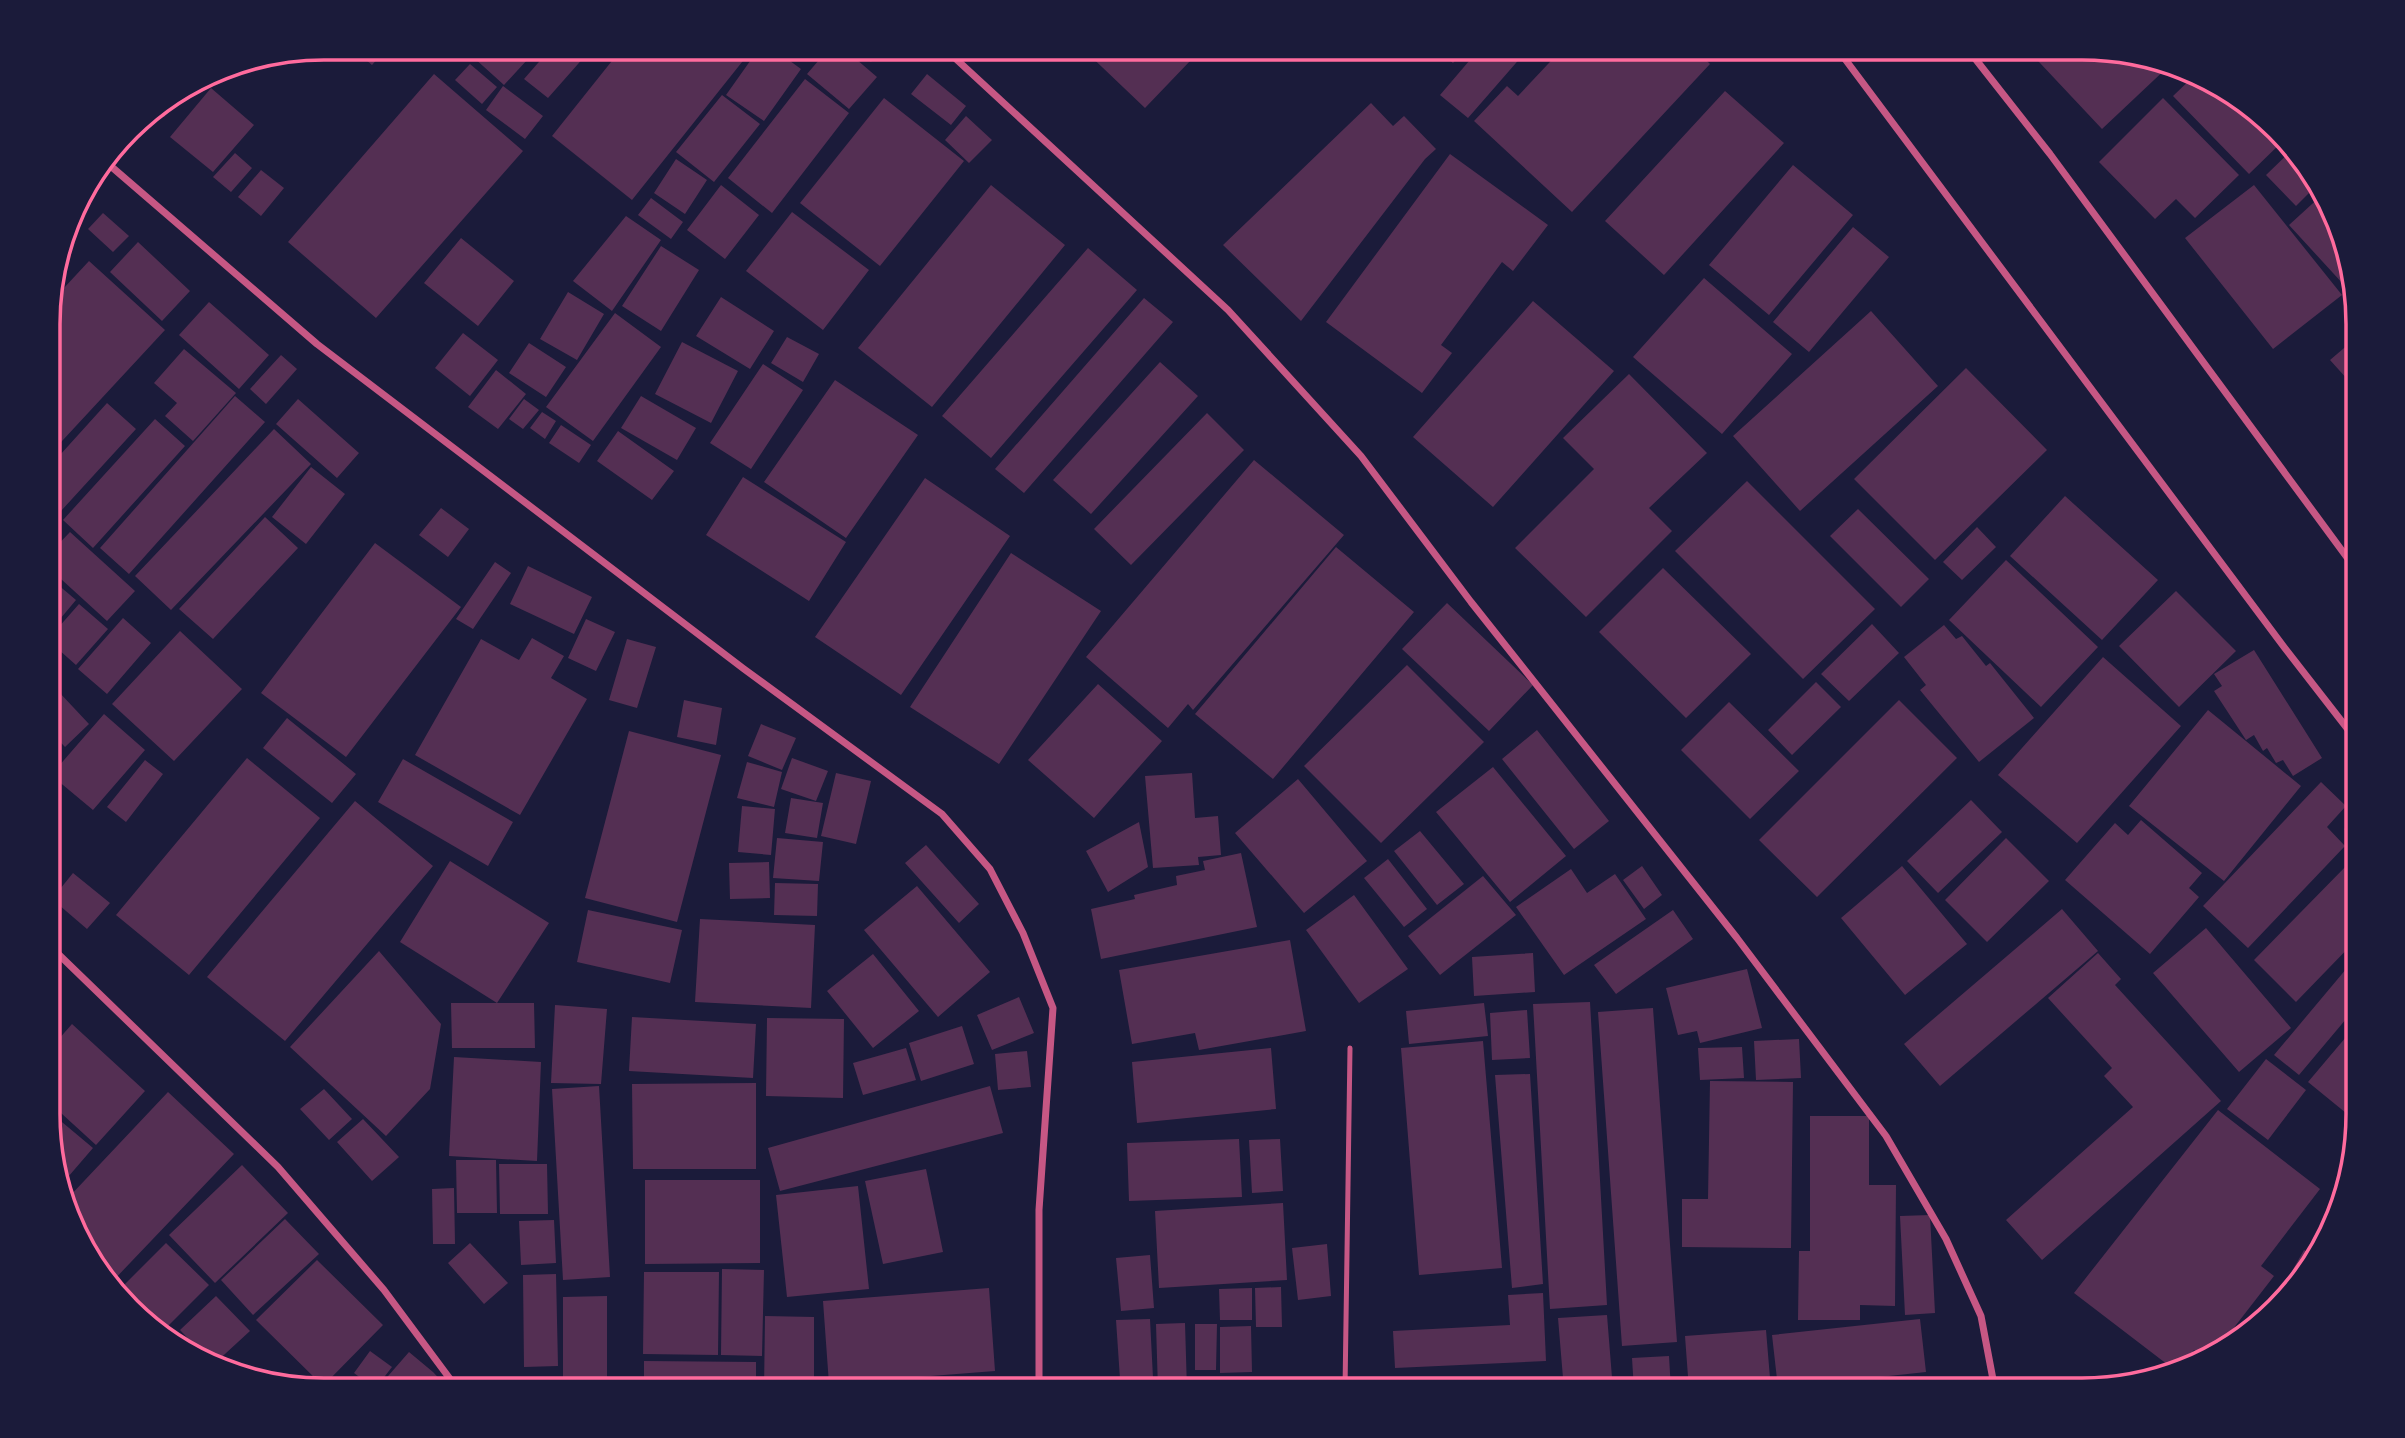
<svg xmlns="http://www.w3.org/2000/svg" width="2405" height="1438" viewBox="0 0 2405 1438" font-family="Barlow,sans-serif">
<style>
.building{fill:#542f53}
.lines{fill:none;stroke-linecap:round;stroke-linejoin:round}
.service{stroke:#c65784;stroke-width:5}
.minor{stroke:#c65784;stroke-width:7}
.rim{fill:none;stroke:#ff6b9d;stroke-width:3.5}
</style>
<rect width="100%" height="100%" fill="#1b1b3a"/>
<path class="building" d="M351,47H388L372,65Z
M462,47H539L504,85Z
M552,47H593L548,98L524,79Z
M623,47H754L632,200L552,136Z
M760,47H771L801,69L764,121L726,95Z
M791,47H820L808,61Z
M830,47H842L877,77L849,109L807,74Z
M851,47H881L871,62Z
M1081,47H1177L1191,60L1145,108Z
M1435,47H1467L1453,63Z
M1481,47H1530L1468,118L1440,95Z
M1564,47H1693L1710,64L1572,212L1474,121L1507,86L1518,96Z
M2025,47H2082L2154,57L2171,64L2102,129Z
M470,64L497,87L482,104L455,80Z
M434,74L523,151L376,318L288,242Z
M927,74L966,106L951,125L911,94Z
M2196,74L2220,84L2277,128L2285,139L2249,174L2173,96Z
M805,79L849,113L772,213L728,178Z
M503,86L543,116L525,139L486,110Z
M186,88L164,117L153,109Z
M211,88L254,125L213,172L170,137Z
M1725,91L1784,143L1664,275L1605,221Z
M722,95L760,124L714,182L676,152Z
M884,98L964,161L880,266L800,203Z
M2163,98L2239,175L2195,218L2176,199L2155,219L2099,162Z
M1371,103L1393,126L1404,116L1436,149L1425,159L1301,321L1223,245Z
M966,116L992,140L969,163L945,140Z
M2293,149L2319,183L2296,206L2266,175Z
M235,153L252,168L231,192L213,177Z
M1450,154L1548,225L1513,271L1502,262L1441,345L1452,353L1422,393L1326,322Z
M676,159L707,180L685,214L654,193Z
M1793,165L1853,215L1769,315L1709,265Z
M261,170L284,188L261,216L238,197Z
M721,185L759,215L725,259L687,230Z
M991,185L1065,245L932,407L858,348Z
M2254,185L2342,295L2273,349L2185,238Z
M2323,194L2349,280L2344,285L2289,225Z
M651,198L683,222L671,239L638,215Z
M792,212L869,270L823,330L746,271Z
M103,213L129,236L113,252L88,229Z
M626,216L661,240L612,311L573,281Z
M1853,227L1889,257L1809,352L1773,322Z
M461,238L514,281L478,326L424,283Z
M138,242L190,291L162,321L110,272Z
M661,246L699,270L661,331L622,306Z
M1088,248L1137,290L991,458L942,416Z
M89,261L165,330L50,454V303Z
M1704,278L1792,354L1722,434L1633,357Z
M568,292L604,314L577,360L540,339Z
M721,297L774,331L750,369L696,336Z
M1144,298L1173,322L1024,493L995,469Z
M1533,301L1614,371L1493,507L1413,437Z
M209,302L269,355L239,389L179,335Z
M1871,311L1938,386L1800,511L1733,436Z
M615,313L661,347L593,441L546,407Z
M463,333L498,360L470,396L435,368Z
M787,337L819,354L803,382L771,363Z
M2357,337V390L2330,360Z
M682,342L738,371L711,423L655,394Z
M529,343L566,367L546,397L509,373Z
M184,349L236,393L193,441L165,416L177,403L154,383Z
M281,355L297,369L266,404L250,389Z
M1160,362L1198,396L1091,514L1053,480Z
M763,364L803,390L751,469L710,443Z
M1966,368L2047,450L1935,560L1854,479Z
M496,370L526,394L498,429L468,407Z
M1629,374L1707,453L1649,508L1672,531L1586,617L1515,548L1594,469L1563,438Z
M835,380L918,435L846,538L764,482Z
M235,396L265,422L129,574L100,548Z
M641,396L696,428L677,460L621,428Z
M298,399L359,453L337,478L276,424Z
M524,399L539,410L523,429L509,419Z
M107,403L136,429L61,511L50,501V466Z
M542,412L556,421L545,439L530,428Z
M1207,413L1244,450L1131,565L1094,529Z
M155,419L185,446L93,548L63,520Z
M561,425L591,445L579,463L549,443Z
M274,429L311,464L171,610L135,576Z
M618,431L674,471L652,500L597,461Z
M1254,460L1344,535L1193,710L1188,704L1168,728L1086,657Z
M311,467L345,494L306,544L272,517Z
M743,477L846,542L809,601L706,535Z
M925,478L1010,536L901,695L815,637Z
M1747,481L1875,609L1803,679L1675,551Z
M2065,496L2158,580L2102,640L2010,556Z
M441,508L469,529L448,557L419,535Z
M1858,509L1929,579L1901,607L1830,536Z
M265,517L298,548L213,639L179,609Z
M1977,527L1996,547L1962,580L1943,562Z
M70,532L135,591L107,621L50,569V553Z
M375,543L461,607L346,757L261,693Z
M1336,547L1414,612L1273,779L1195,714Z
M1011,553L1101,611L999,764L910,707Z
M2006,560L2098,647L2041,707L1949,620Z
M495,562L511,573L473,629L456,619Z
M528,566L592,597L574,634L510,604Z
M1663,568L1751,654L1686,718L1599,632Z
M50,578L76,600L50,631Z
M2176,591L2236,651L2179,707L2119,646Z
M1447,603L1533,685L1489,731L1402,649Z
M79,604L108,629L76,665L50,642V637Z
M123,618L151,643L107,694L78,669Z
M586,619L615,632L596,671L568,658Z
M1872,624L1899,653L1849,701L1821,674Z
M1944,625L1956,639L1962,636L1986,666L1990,663L2034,718L1979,762L1920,690L1926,685L1904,657Z
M180,631L242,689L174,761L112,704Z
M532,638L564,656L551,678L587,699L520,815L415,755L481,639L519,660Z
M627,639L656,647L637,708L609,700Z
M2254,650L2322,758L2293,776L2283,760L2276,763L2267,748L2263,751L2254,735L2246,740L2214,691L2222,686L2214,674Z
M2103,657L2181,726L2077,843L1998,775Z
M1407,665L1484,742L1381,843L1304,766Z
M1816,682L1841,707L1792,755L1768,730Z
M1098,684L1162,741L1094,818L1028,760Z
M58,691L89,724L65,747L50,731V699Z
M684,700L722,708L716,745L677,737Z
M1899,700L1957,758L1817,897L1759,840Z
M1729,702L1799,771L1750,819L1681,750Z
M2208,710L2301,786L2224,881L2129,806Z
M104,714L145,750L93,810L51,775Z
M287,718L356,774L332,803L263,748Z
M761,724L796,738L782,770L748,756Z
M1537,730L1609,821L1574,849L1502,759Z
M629,731L721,755L677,922L585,898Z
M247,758L320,818L189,975L116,915Z
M792,758L828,771L816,801L781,789Z
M403,759L513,822L488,866L378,802Z
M145,760L163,774L126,822L107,807Z
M747,762L782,772L774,807L737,798Z
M1493,767L1566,856L1510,902L1436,812Z
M836,773L871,781L856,844L821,836Z
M1192,773L1195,818L1218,816L1221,855L1198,857L1199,865L1153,868L1145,776Z
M1298,779L1367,861L1304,913L1235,833Z
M2321,782L2346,806L2327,827L2345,846L2248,948L2203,906Z
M791,798L823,803L817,838L785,833Z
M1971,800L2002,832L1938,893L1907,861Z
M355,801L433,866L285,1041L207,977Z
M742,806L775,809L771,855L738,852Z
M2357,819V846L2344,829Z
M2141,820L2202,873L2189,888L2199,897L2150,954L2065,880L2115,823L2128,835Z
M1139,822L1148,867L1108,892L1086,851Z
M1420,831L1464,884L1437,905L1394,851Z
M777,838L823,842L819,881L773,878Z
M2006,838L2049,881L1987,942L1945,900Z
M926,845L979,904L959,923L905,863Z
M1241,853L1257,927L1101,959L1091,909L1135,899L1134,895L1177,885L1176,876L1205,870L1203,861Z
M1388,859L1427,909L1404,927L1364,878Z
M450,861L549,923L497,1003L400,942Z
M2351,861L2357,867V939L2296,1002L2254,960Z
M769,862L770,898L730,899L729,863Z
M1642,866L1662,895L1644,909L1623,880Z
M1902,866L1967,944L1905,995L1841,918Z
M1571,869L1587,893L1615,874L1646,919L1564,975L1516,907Z
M73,873L110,903L87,929L52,899Z
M1483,876L1516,915L1440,975L1408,936Z
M775,883L818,884L817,916L774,915Z
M917,886L990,972L938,1017L864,930Z
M1354,895L1408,969L1359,1003L1306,930Z
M2062,909L2098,951L1940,1086L1904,1044Z
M588,910L682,930L670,983L577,962Z
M1673,910L1693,939L1616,994L1594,965Z
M700,919L815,925L811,1008L695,1002Z
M2206,928L2291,1028L2239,1072L2153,973Z
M1290,940L1306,1031L1199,1050L1195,1033L1132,1044L1119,970Z
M379,951L441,1024L430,1089L386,1136L290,1047Z
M1533,953L1535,992L1474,996L1472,957Z
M2098,953L2121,979L2115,985L2221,1101L2042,1260L2006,1220L2133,1107L2104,1076L2112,1068L2048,998Z
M873,954L919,1011L873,1048L827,991Z
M2352,962L2357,966V1006L2299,1075L2274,1055Z
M1747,969L1762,1028L1700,1043L1697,1031L1678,1035L1666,988Z
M1019,997L1034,1033L992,1050L977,1015Z
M1590,1002L1607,1305L1550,1309L1533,1004Z
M451,1003H534L535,1048H452Z
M1484,1003L1488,1036L1409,1044L1406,1011Z
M555,1005L607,1009L601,1084L551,1083Z
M1653,1008L1677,1342L1622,1346L1598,1012Z
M1527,1010L1530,1058L1492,1060L1490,1013Z
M632,1017L756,1024L753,1078L629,1071Z
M767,1018L844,1019L843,1098L766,1096Z
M72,1024L145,1091L96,1145L50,1103V1049Z
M2357,1024V1122L2308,1082Z
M962,1026L974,1064L921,1081L909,1043Z
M1799,1039L1801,1078L1756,1080L1754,1041Z
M1483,1041L1502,1268L1419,1275L1401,1048Z
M1742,1047L1744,1078L1700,1080L1698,1048Z
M906,1048L916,1080L863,1095L853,1063Z
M1271,1048L1276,1109L1137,1123L1132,1062Z
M1027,1051L1031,1087L998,1090L995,1054Z
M454,1057L541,1062L537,1161L449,1156Z
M2266,1059L2306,1090L2268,1140L2227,1109Z
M1530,1074L1543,1284L1512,1288L1495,1075Z
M1710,1081L1793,1082L1791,1248L1682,1247V1199H1708Z
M756,1083V1169H633L632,1084Z
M599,1086L610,1277L563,1280L552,1089Z
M990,1086L1003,1133L780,1191L768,1148Z
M324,1089L352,1119L329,1140L300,1109Z
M168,1092L234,1154L110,1284L94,1268L68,1198Z
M2218,1110L2320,1189L2261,1266L2274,1276L2212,1356L2205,1358L2194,1350L2182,1365L2172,1368L2074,1293Z
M50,1112L93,1148L62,1184L50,1150Z
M1810,1116H1869V1185H1896L1895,1306L1860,1305V1320H1798L1799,1251H1810Z
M363,1119L399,1157L372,1181L337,1142Z
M1239,1139L1242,1197L1129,1201L1127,1143Z
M1280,1139L1283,1191L1252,1193L1249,1140Z
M456,1160H496L497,1213H457Z
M499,1164H547L548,1214H500Z
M242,1165L288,1213L215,1283L169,1235Z
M926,1169L943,1252L883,1264L865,1181Z
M645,1180H760V1263L645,1264Z
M858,1186L869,1289L787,1297L776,1195Z
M454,1188L455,1244H433L432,1189Z
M1283,1203L1287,1280L1159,1288L1155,1211Z
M1930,1215L1935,1313L1905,1315L1900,1216Z
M285,1219L319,1254L253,1315L221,1280Z
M554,1220L556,1263L521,1265L519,1221Z
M166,1243L209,1285L162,1332L118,1291Z
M470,1243L508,1283L484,1304L448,1263Z
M1327,1244L1331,1296L1298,1300L1292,1248Z
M2304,1250L2317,1258L2277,1310L2265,1319Z
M1150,1255L1154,1308L1121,1311L1116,1258Z
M317,1260L383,1325L323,1386L256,1320Z
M722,1269L764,1270L762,1356L721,1355Z
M644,1272H719L718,1355L643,1354Z
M556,1274L558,1366L524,1367L523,1275Z
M1281,1287L1282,1327H1256L1255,1288Z
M989,1288L995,1371L829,1384L823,1301Z
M1252,1288V1320H1220L1219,1289Z
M1543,1293L1546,1361L1395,1368L1393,1331L1510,1325L1508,1295Z
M216,1296L250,1331L213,1365L180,1330Z
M607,1296V1391H563V1297Z
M1607,1315L1613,1390H1564L1558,1318Z
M765,1316L814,1317V1391H764Z
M1150,1319L1153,1378L1120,1379L1116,1320Z
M1920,1319L1926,1372L1778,1388L1772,1335Z
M1185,1323L1187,1390H1158L1156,1324Z
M1195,1324H1217L1216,1370H1195Z
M1251,1326L1252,1372L1220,1373V1327Z
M1766,1330L1771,1390H1689L1685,1336Z
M370,1351L392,1367L375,1389L354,1373Z
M409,1352L433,1372L451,1391H375Z
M1669,1356L1671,1390H1634L1632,1358Z
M644,1361L756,1362V1391H644Z"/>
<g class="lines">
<path class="service" d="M1345,1390L1350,1048"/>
<path class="minor" d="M943,47L1228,310L1361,456L1471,602L1737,938L1886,1136L1946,1239L1981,1316L1995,1390
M1836,47L2284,647L2357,741
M1966,47L2050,154L2357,571
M106,162L317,344L744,669L942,814L990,869L1023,933L1053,1008L1039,1210V1391
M50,946L278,1167L384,1290L459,1391"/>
</g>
<path d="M0 0H2405V1438H0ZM324 60H2082A264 264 0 0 1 2346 324V1114A264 264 0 0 1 2082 1378H324A264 264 0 0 1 60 1114V324A264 264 0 0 1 324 60Z" fill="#1b1b3a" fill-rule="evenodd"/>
<path class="rim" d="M324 60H2082A264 264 0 0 1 2346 324V1114A264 264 0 0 1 2082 1378H324A264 264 0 0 1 60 1114V324A264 264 0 0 1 324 60Z"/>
</svg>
